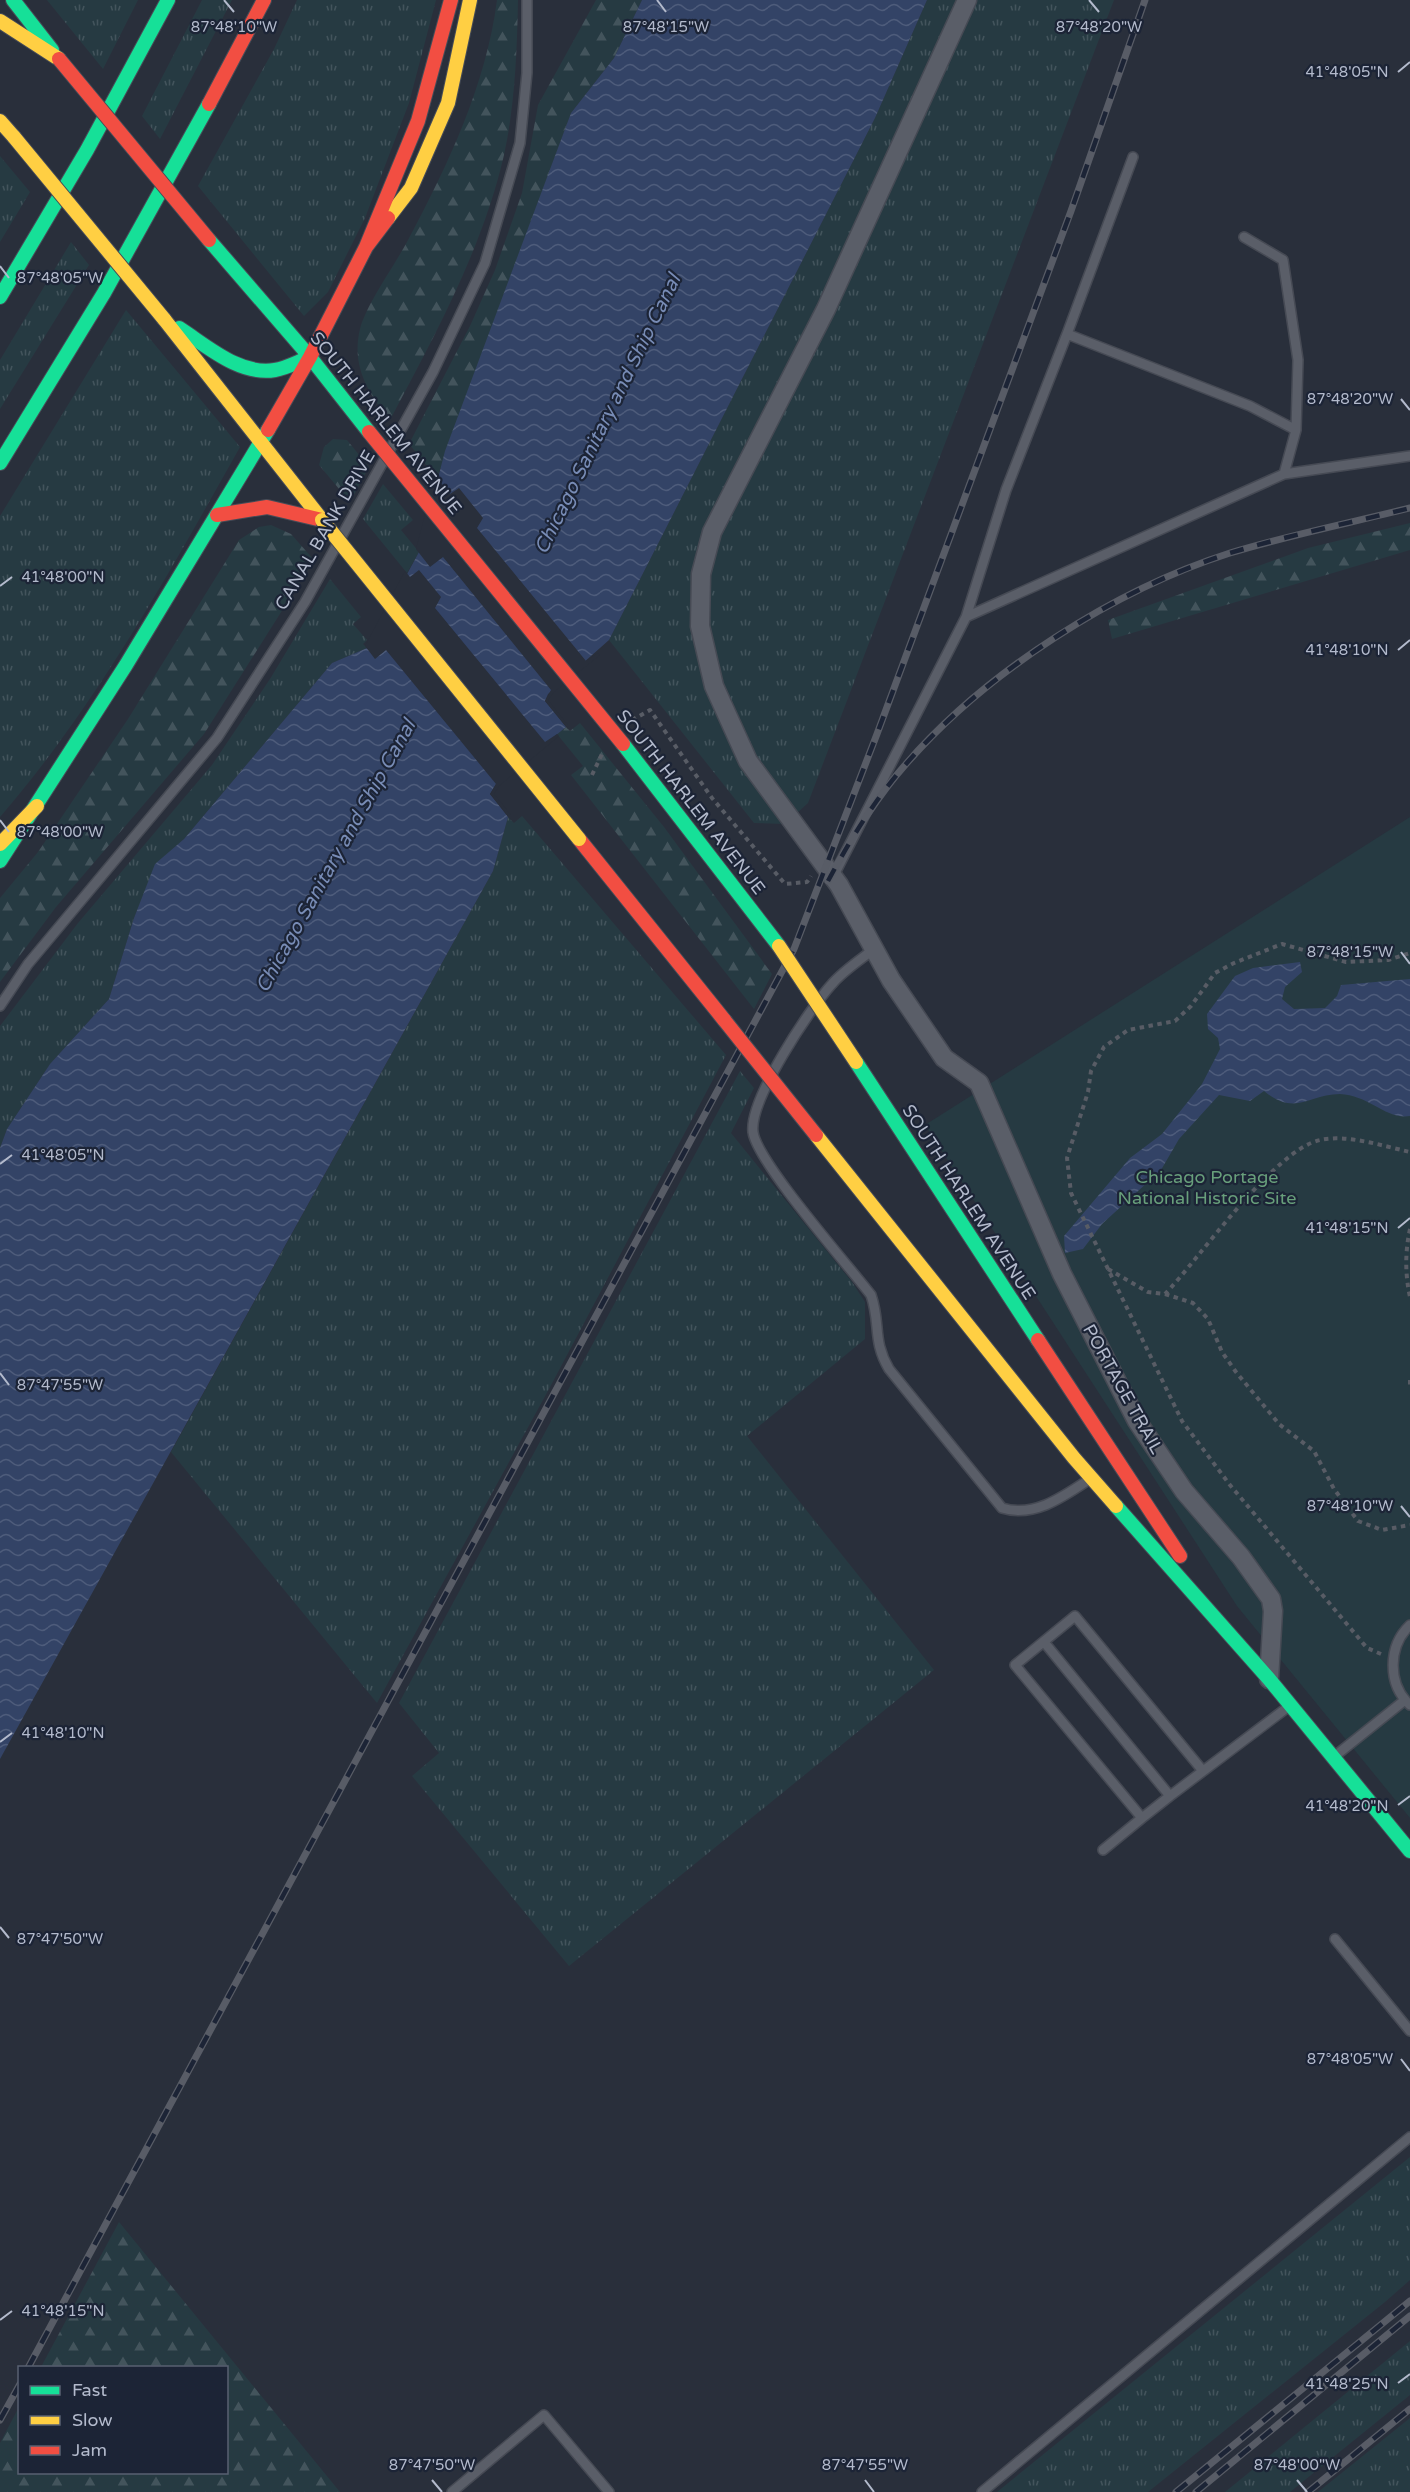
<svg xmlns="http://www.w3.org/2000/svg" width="1410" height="2492" viewBox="0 0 1410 2492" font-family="'Varela Round',sans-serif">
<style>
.grass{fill:url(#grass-tufts)}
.forest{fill:url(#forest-firs)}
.park{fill:#263a42}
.water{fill:url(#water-waves)}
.pier{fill:#292f3b}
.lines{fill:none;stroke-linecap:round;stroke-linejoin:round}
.lane-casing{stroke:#464a54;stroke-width:12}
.street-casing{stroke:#464a54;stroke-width:21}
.fast-casing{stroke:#474c57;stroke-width:16}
.slow-casing{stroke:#474c57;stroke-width:16}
.jam-casing{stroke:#474c57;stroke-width:16}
.path{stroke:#585c65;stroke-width:4;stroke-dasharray:4.5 4.5;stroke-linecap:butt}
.lane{stroke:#5a5e68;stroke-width:9}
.street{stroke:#5a5e68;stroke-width:18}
.fast{stroke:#16e098;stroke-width:14}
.slow{stroke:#ffcf43;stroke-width:14}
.jam{stroke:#f24e42;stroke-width:14}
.rail-casing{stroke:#585c66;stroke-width:7}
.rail{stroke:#1c2436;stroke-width:4.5;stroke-dasharray:14;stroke-linecap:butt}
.slow-bridge-casing{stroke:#474c57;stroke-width:16;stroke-linecap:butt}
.jam-bridge-casing{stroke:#474c57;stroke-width:16;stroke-linecap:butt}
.slow-bridge{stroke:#ffcf43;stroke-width:14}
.jam-bridge{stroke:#f24e42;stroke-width:14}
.ticks{fill:none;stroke:#b3bacc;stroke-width:2}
.labels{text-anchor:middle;stroke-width:4.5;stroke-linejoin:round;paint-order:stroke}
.street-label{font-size:18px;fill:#b3bacc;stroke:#1c2436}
.park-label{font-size:18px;fill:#689f7b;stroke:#1c2436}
.water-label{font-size:20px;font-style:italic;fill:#788cb6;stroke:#1c2436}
.ticks-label{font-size:15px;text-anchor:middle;fill:#b3bacc;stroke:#1c2436;stroke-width:4.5;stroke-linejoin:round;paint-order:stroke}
</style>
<defs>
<pattern id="grass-tufts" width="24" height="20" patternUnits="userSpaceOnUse" patternTransform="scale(1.5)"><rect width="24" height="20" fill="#263a42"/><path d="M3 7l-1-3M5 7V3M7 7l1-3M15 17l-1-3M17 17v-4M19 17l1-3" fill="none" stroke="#43545c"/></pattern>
<pattern id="forest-firs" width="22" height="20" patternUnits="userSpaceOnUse" patternTransform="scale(1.5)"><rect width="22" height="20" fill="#263a42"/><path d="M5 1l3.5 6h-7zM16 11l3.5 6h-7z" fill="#43545c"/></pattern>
<pattern id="water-waves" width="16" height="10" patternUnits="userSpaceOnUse" patternTransform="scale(1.5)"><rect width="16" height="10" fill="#334366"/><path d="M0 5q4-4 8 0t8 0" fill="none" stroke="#4e5c7b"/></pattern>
</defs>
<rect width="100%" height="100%" fill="#292f3b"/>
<path class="grass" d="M47,0H138L103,69Z
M202,0H232L160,139L142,116Z
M297,0H436L409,103L365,218L328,292L304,316L198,186L274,49Z
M927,0H1114L808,803L785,824L754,823L609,640L875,118Z
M0,156L30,192L0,242Z
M71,242L89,265L0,409V360Z
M126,310L240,447C168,575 96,706 0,817V516Z
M383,484L413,520L401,530L419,552L407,573L363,519Z
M330,579L361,617L353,624L367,640L363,644L367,648L332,663L184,839L156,864L134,918L109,999L50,1064L7,1129L0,1148V1026L78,923L212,765L270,679Z
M522,816L726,1055L549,1389L377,1703L171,1452L493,871L508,817L514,823Z
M740,1071L754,1088L731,1133L852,1282L865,1302V1339L747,1436L934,1670L569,1966L412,1776L439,1753L399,1703Z
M1410,2157V2280L1385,2302L1148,2492H997Z
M1410,2341V2395L1290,2492H1225Z
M1410,2418V2492H1318Z"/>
<path class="forest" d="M497,0H518C517,52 515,105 504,155C482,250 435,335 390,420C368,393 351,366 360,329C367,303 395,265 408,240C448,165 486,85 497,0Z
M596,0H642L614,58L571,113L437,478L409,444L470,326L495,270L522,193L538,105Z
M333,439L347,440L369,467L350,502L319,465L324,447Z
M1410,523V550L1112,639L1108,620L1308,548Z
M271,525L291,534L314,560L204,734L56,907L0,982V898L38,852L128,719L239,540L259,527Z
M580,723L664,827L772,974L754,1009L571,775L583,766L557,734L566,727L570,731Z
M119,2222L340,2492H0V2443L19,2407L20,2472H226V2368L41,2367Z"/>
<path class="park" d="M1410,817V1818L1237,1606L925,1125Z"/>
<path class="water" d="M642,0H927L875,118L609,640L548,694L545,701L566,727L496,784L490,794L508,817L493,871L0,1759V1148L7,1129L50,1064L109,999L134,918L155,864L184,839L332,663L367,648L419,552L445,451L571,113L614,58Z
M1300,962L1302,972L1285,987L1282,999L1294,1009L1325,1008L1337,996L1341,985L1410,979V1116C1386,1120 1369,1095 1340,1094C1308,1094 1296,1117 1264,1091L1250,1101L1219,1095L1179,1139L1161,1170L1102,1224L1083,1249L1065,1253L1064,1236L1130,1158L1162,1134L1202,1084L1220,1049L1218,1038L1208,1029L1207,1014L1235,976L1253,968Z"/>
<path class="pier" d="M435,476L450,494L459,488L483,518L477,528L586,661L598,653L600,655L554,692L548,700L568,725V729L545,701L551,690L443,557L430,567L416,549Z
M419,570L441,597L435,608L545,742L557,734L559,736L499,786L494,794L511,815V820L490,794L496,784L386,650L375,659L365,646L405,571L410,577Z"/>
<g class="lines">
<defs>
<path id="lane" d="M1244,237L1283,260L1298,360L1296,430
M1067,334L1133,157
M1284,474L1410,456
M833,877L966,617L1006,490L1067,334L1250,406L1296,430L1284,474L966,617
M874,949C860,960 843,971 832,984C810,1008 749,1100 753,1132C757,1162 848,1265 871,1295C881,1324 872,1340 889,1369L1002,1508C1034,1518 1063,1497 1090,1479
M0,1006L28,964L217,738L305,602L433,372L485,263L520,143L527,73V0
M1410,1625C1388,1646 1387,1684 1410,1705
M1044,1642L1170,1796L1288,1707
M1335,1756L1405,1700
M1170,1796L1142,1818L1015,1665L1075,1616L1203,1771
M1103,1850L1142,1818
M1335,1939L1410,2031
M452,2492L544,2415L609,2492
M982,2492L1410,2137"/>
<path id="street" d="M967,0L826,309L712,532L701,574L700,626L714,686L748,761L839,885L891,980L944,1058L979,1083L1062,1274L1137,1421L1184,1491L1241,1557L1271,1599L1273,1611L1269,1679"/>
<path id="fast" d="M13,0L52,50
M209,240L310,357L369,432
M0,297L87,150L168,0
M179,328C207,346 240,376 275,370C287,368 299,361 310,357
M0,463L104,293L209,104
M623,744L779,946
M0,861L126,665L268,430
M856,1062L1038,1340
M1116,1506L1269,1679L1410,1851"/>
<path id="slow" d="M0,21L59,59
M0,121L14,137
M388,218L411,188L448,103L470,0
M164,319L322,520
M0,844L37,806
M816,1135L1074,1458L1116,1506"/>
<path id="jam" d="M209,104L264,0
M366,247L418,121L451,0
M268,430L310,357L366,247L388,218
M217,515L267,507L322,520
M579,839L725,1021
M1038,1340L1180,1556"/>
</defs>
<use href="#lane" class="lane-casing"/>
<use href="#street" class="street-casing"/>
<use href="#fast" class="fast-casing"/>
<use href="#slow" class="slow-casing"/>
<use href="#jam" class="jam-casing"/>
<path class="path" d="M632,720L650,710L712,798L785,884L807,882L811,876
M592,775L602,754
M1410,1229C1405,1252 1405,1274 1410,1297
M1108,1269L1148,1292L1165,1294C1199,1259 1274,1150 1320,1140C1347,1134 1383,1146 1410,1152
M1165,1294L1193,1303L1208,1319L1222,1352L1236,1372L1279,1424L1314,1451L1334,1489L1358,1521L1382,1530L1410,1525
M1410,1380V1386
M1381,1654L1367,1648L1230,1485L1182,1421L1071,1193L1067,1158L1088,1092L1091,1071L1104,1047L1128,1030L1175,1021L1191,1006L1215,973L1234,963L1282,944L1346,962L1388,960L1410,953"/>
<use href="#lane" class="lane"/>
<use href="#street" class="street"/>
<use href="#fast" class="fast"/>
<use href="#slow" class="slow"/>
<use href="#jam" class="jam"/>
<defs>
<path id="rail" d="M828,881C850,840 875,799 906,764C986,672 1114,590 1230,553C1289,535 1350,523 1410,508
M28,2368L794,949L877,734L1071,211L1145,0
M0,2420L20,2384
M1176,2492L1410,2301
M1196,2492L1410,2316
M1308,2492L1410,2409"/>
</defs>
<use href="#rail" class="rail-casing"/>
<use href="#rail" class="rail"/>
<defs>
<path id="slow-bridge" d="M14,137L164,319
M322,520L579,839
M779,946L856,1062"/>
<path id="jam-bridge" d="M59,59L209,240
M369,432L623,744
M725,1021L816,1135"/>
</defs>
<use href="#slow-bridge" class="slow-bridge-casing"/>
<use href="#jam-bridge" class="jam-bridge-casing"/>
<use href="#slow-bridge" class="slow-bridge"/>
<use href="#jam-bridge" class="jam-bridge"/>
</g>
<path class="ticks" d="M224,0L234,12M657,0L666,12M1089,0L1099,12M1398,72L1410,62M0,266L9,278M1401,399L1410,410M0,586L12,577M1398,650L1410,640M0,820L9,832M1401,952L1410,964M0,1164L12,1155M1398,1228L1410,1218M0,1373L9,1385M1401,1506L1410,1517M0,1742L12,1733M1398,1805L1410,1796M0,1927L9,1938M1401,2059L1410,2071M0,2320L12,2311M1398,2383L1410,2374M432,2480L442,2492M865,2480L874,2492M1297,2480L1307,2492"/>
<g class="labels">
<g class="street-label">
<text transform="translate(386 423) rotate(51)" y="6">SOUTH HARLEM AVENUE</text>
<text transform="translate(325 530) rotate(-60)" y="6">CANAL BANK DRIVE</text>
<text transform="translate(691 802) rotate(52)" y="6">SOUTH HARLEM AVENUE</text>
<text transform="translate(969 1202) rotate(57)" y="6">SOUTH HARLEM AVENUE</text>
<text transform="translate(1123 1389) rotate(61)" y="6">PORTAGE TRAIL</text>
</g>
<g class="park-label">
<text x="1207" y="1183">Chicago Portage<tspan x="1207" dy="21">National Historic Site</tspan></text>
</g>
<g class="water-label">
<text transform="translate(607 414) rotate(-64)" y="7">Chicago Sanitary and Ship Canal</text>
<text transform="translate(335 856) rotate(-61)" y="7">Chicago Sanitary and Ship Canal</text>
</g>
</g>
<g class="ticks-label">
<text x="234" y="32">87°48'10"W</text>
<text x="666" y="32">87°48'15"W</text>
<text x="1099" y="32">87°48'20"W</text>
<text x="1347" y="77">41°48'05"N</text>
<text x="60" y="283">87°48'05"W</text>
<text x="1350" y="404">87°48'20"W</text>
<text x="63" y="582">41°48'00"N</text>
<text x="1347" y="655">41°48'10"N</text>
<text x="60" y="837">87°48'00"W</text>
<text x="1350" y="957">87°48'15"W</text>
<text x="63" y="1160">41°48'05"N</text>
<text x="1347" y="1233">41°48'15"N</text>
<text x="60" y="1390">87°47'55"W</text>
<text x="1350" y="1511">87°48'10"W</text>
<text x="63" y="1738">41°48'10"N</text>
<text x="1347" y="1811">41°48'20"N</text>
<text x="60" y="1944">87°47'50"W</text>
<text x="1350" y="2064">87°48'05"W</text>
<text x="63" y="2316">41°48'15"N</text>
<text x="1347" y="2389">41°48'25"N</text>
<text x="432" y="2470">87°47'50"W</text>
<text x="865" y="2470">87°47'55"W</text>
<text x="1297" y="2470">87°48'00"W</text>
</g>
<rect x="18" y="2366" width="210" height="108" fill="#1c2436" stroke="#586072" stroke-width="1.5"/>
<rect x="30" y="2386" width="30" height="9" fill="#16e098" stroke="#586072" stroke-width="1.5"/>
<text x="72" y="2396" font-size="18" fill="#b3bacc">Fast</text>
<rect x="30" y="2416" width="30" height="9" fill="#ffcf43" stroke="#586072" stroke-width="1.5"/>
<text x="72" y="2426" font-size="18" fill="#b3bacc">Slow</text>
<rect x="30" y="2446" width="30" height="9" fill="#f24e42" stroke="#586072" stroke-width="1.5"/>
<text x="72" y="2456" font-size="18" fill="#b3bacc">Jam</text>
</svg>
